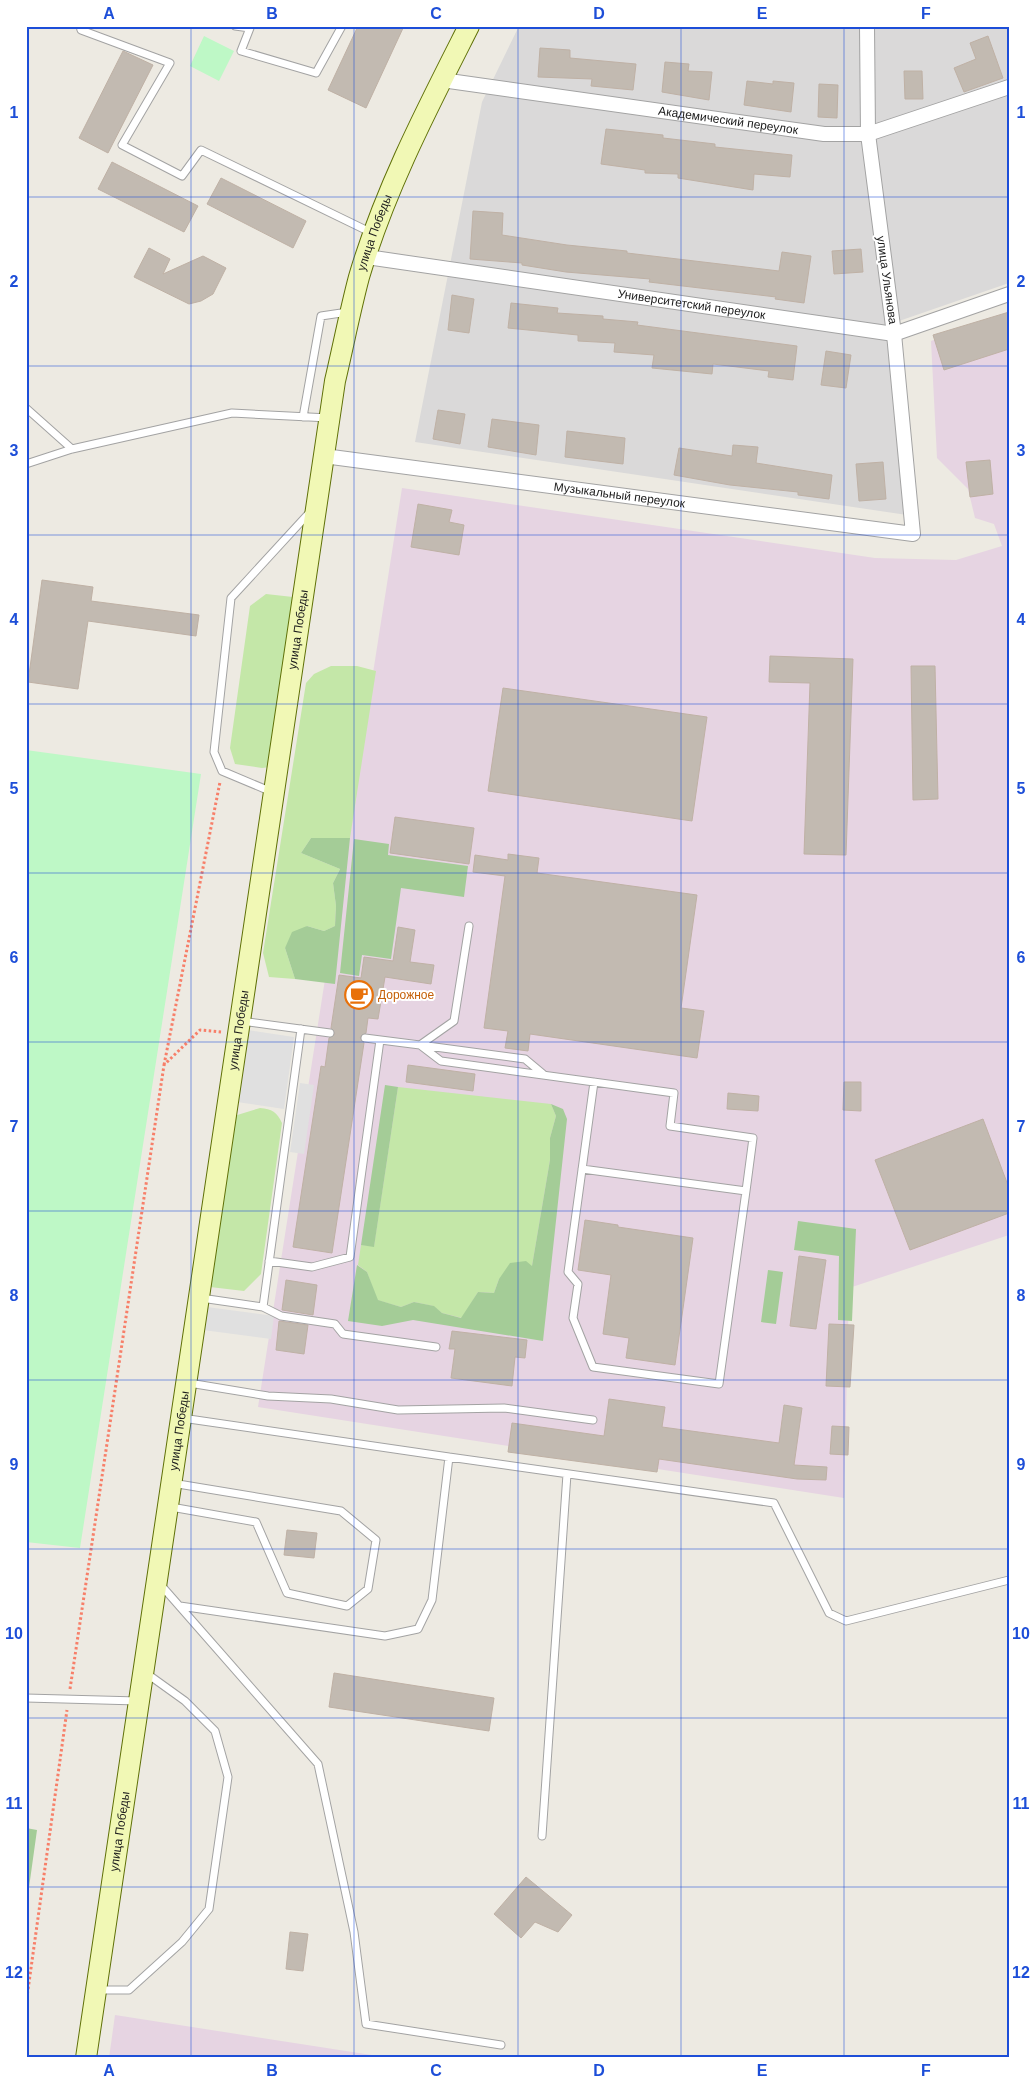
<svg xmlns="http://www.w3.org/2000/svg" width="1035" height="2084" viewBox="0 0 1035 2084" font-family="Helvetica,sans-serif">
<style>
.residential{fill:#dad9d9}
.industrial{fill:#e6d4e2}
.grass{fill:#c4e7a8}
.forest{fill:#a4cc97}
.park{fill:#bef8c6}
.parking{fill:#e0e0e0}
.building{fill:#c2bab1;stroke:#bfb1a5}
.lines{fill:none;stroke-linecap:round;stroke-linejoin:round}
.lane-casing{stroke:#a3a3a3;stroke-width:9}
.street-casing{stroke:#a3a3a3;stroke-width:16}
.secondary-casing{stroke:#5f7007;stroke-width:22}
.path{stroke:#f77f69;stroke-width:3;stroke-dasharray:2.5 2.5;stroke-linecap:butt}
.lane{stroke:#fff;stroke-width:7}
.street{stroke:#fff;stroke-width:14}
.secondary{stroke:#f1f8b5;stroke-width:20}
.grid{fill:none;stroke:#1d4ed8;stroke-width:1;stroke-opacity:0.55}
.labels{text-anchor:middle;stroke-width:4;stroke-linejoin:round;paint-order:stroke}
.street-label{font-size:12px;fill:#1c1c1c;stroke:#fff}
.food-label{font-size:12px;fill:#c56008;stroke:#fff;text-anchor:start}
.neatline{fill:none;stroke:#1d4ed8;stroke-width:2}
.grid-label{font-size:16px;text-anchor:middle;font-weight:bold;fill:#1d4ed8}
</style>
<rect width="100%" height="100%" fill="#edeae2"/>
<path class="residential" d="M519,26H1009V283L899,321L907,515L415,442L482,102Z"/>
<path class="industrial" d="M1009,313V1235L849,1288L844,1498L258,1407L402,488L875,558L956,560L1002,546L994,524L975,518L968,489L937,458L931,341Z
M115,2015L391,2058H109Z"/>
<path class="grass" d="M266,594L302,598L287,765L262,768L235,764L230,748L250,606Z
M331,666H357L376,671L350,838H311L301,853L340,869L333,883L336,906L335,926L324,931L307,926L285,948L295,979L269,977L263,953L306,683L314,674Z
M398,1087L551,1104L556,1116L550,1138V1160L532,1266L499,1279L494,1293L478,1292L462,1318L442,1313L433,1306L414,1302L401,1307L377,1300L367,1272L358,1265L361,1245L374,1246Z
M260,1108C272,1109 277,1112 282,1123L261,1274L244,1291L210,1287L234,1116Z"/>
<path class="forest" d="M311,838H350L335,984L295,979L285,948L292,932L307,926L324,931L335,926L336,906L333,883L340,869L301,853Z
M354,839L389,844L388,855L468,866L464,897L401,888L391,959L362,955L359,976L340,973Z
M385,1085L398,1087L374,1247L361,1245Z
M551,1104L563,1109L567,1119L543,1341L413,1320L382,1326L348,1321L357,1265L367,1272L378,1300L401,1307L414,1302L434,1306L442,1313L461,1318L478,1292L494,1293L499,1279L510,1263L526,1261L532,1266L550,1160V1138L556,1116Z
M798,1221L856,1229L852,1321L838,1320L839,1256L794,1250Z
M768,1270L783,1272L776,1324L761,1322Z
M26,1828L37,1830L26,1909Z"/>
<path class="park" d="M204,36L234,51L219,81L190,66Z
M26,750L201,774L80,1548L26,1542Z"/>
<path class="parking" d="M247,1030L294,1037L284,1109L237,1102Z
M300,1083L314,1085L304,1154L290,1152Z
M207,1307L274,1316L271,1339L203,1330Z"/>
<path class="building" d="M358,26H404L366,108L328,90Z
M988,36L1003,78L964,92L954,68L976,59L970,43Z
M540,48L570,50V58L636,64L633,90L591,86L592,79L538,77Z
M123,51L153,65L108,153L79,138Z
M665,62L689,64L688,71L712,72L709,100L662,92Z
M904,71H922L923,99H905Z
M747,81L773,84V81L794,83L791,112L744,105Z
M819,84L838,85L837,118L818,117Z
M606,129L663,135V138L715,144V147L792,155L790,177L754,174L753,190L678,178V174L645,173V170L601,164Z
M112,162L198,206L184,232L98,189Z
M221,178L306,221L293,248L207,204Z
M473,211L503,213L502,235L567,245L627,251V253L779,271L782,252L811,256L804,303L775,299L776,297L649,282L650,279L566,272L522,265V263L470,259Z
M149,248L170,259L163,274L203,256L226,268L213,294L201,301L189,304L134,277Z
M861,249L863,272L834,274L832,251Z
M452,295L474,299L469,333L448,330Z
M511,303L558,308L557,313L603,316V319L638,322L637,325L797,346L793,380L768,377L769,371L713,364L712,374L652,368L654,355L614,352L615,343L578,341V335L508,328Z
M1009,312V349L944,370L933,335Z
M826,351L851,355L846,388L821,385Z
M438,410L465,414L460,444L433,439Z
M492,419L539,425L536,455L488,447Z
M567,431L625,438L623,464L565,457Z
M733,445L758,447L756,463L832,475L829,499L798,495V492L730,485L674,475L679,448L732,456Z
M990,460L993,494L970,497L966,462Z
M883,462L886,499L859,501L856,464Z
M418,504L452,510L449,522L464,525L459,555L411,547Z
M42,580L93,587L91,601L199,615L196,636L88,621L78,689L28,682Z
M770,656L853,659L846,855L804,854L810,683L769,682Z
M911,666H935L938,799L913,800Z
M503,688L707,717L692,821L488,791Z
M395,817L474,828L469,864L390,853Z
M508,854L539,858L537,873L697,895L681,1008L704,1011L697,1058L530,1034L528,1051L505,1048L508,1031L484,1028L505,876L473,872L475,855L508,860Z
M398,927L415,930L410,962L434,965L431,984L385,977L378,1019L368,1018L366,1033L360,1037L364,1043L332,1253L293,1247L321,1066L325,1067L329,1038L335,1034L331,1028L339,975L361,978L364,957L393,961Z
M408,1065L475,1074L473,1091L406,1082Z
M844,1082H861V1111L843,1110Z
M728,1093L759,1096L758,1111L727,1109Z
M983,1119L1009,1188V1213L910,1250L875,1160Z
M585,1220L618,1225V1227L693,1238L675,1365L626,1358L629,1338L603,1334L611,1275L578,1270Z
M799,1256L826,1260L816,1329L790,1326Z
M286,1280L317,1285L313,1315L282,1310Z
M279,1321L308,1325L304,1354L276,1350Z
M829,1324L854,1325L850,1387L826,1386Z
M452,1331L527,1340L525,1358L515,1357L512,1386L451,1378L455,1349H449Z
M609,1399L665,1407L662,1427L779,1443L784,1405L802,1408L794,1465L827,1467L826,1480L797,1479L659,1459L657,1472L508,1452L512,1423L604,1436Z
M832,1426L849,1427L848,1455L830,1454Z
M287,1530L317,1533L314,1558L284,1555Z
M334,1673L494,1698L489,1731L329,1707Z
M526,1877L572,1915L558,1932L535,1922L521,1938L494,1914Z
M290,1932L308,1934L303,1971L286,1969Z"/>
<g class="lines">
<defs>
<path id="lane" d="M80,26L81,30L170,63L122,145L182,176L201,150L372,233
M235,26L250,28L241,51L316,73L342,26
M26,408L72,449
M303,417L321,316L348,312
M26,464L72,449L232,413L329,418
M272,792L222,771L214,752L231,598L310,512
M469,926L454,1021L420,1045L525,1059L543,1074
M241,1021L330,1033
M365,1038L420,1045L441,1061L674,1093L670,1126L753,1138L746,1191L582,1169
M594,1082L568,1272L578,1284L573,1318L593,1367L719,1384L746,1191
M269,1261L312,1267L350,1257L380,1040
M201,1298L263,1307L301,1029
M263,1307L281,1316L335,1324L343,1334L436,1347
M189,1383L268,1396L331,1399L398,1410L504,1408L593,1420
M449,1457L774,1503L829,1613L846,1621L1009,1580
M171,1507L256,1522L287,1593L347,1606L368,1589L376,1540L341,1511L172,1483
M160,1584L318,1764L354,1932L366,2024L501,2045
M180,1606L385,1636L418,1629L432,1600L449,1457L182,1418
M26,1698L138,1701
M542,1836L567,1474
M99,1990H129L182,1942L209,1909L228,1777L215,1731L185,1701L146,1673"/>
<g id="street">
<path id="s1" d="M442,80L824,134H868L1009,87"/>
<path id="s2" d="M367,257L894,334L1009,294"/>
<path id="s3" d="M324,456L913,534L894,334L868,134L867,26"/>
</g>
<g id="secondary">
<path id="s4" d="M86,2058L335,381C343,347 350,311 359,277C385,189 428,107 469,26"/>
</g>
</defs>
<use href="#lane" class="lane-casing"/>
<use href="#street" class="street-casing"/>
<use href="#secondary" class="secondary-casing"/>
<path class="path" d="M164,1065L220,782
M70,1689L164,1065L200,1030L221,1032
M26,2004L67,1710"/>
<use href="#lane" class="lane"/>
<use href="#street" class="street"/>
<use href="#secondary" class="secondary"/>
</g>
<path class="grid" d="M191,26V2058M354,26V2058M518,26V2058M681,26V2058M844,26V2058M26,197H1009M26,366H1009M26,535H1009M26,704H1009M26,873H1009M26,1042H1009M26,1211H1009M26,1380H1009M26,1549H1009M26,1718H1009M26,1887H1009"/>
<defs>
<symbol id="cafe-ring" viewBox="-11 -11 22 22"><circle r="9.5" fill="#fff" stroke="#e8710a" stroke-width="1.5"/><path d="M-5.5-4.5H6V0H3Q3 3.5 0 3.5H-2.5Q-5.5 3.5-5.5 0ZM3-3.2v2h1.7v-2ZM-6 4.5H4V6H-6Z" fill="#e8710a"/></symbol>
</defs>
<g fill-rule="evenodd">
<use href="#cafe-ring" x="343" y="979" width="32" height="32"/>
</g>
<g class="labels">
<g class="street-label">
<text dy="4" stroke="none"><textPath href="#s1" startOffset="289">Академический переулок</textPath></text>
<text dy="4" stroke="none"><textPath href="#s4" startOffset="1849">улица Победы</textPath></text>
<text transform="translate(887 280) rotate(82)" y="4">улица Ульянова</text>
<text dy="4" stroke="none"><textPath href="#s2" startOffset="328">Университетский переулок</textPath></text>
<text dy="4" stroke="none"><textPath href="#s3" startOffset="298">Музыкальный переулок</textPath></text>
<text dy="4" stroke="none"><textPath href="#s4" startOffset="1444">улица Победы</textPath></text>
<text dy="4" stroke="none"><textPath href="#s4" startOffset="1039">улица Победы</textPath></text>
<text dy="4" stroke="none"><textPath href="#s4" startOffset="634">улица Победы</textPath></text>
<text dy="4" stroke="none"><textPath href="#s4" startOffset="229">улица Победы</textPath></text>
</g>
<g class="food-label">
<text x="378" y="999">Дорожное</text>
</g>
</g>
<rect width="1035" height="2084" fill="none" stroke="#ffffff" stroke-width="55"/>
<rect x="28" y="28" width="980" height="2028" class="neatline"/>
<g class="grid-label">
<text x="109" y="19">A</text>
<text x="272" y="19">B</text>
<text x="436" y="19">C</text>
<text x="599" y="19">D</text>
<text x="762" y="19">E</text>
<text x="926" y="19">F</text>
<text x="14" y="118">1</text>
<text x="1021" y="118">1</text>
<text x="14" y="287">2</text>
<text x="1021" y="287">2</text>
<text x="14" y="456">3</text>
<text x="1021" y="456">3</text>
<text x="14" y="625">4</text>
<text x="1021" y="625">4</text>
<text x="14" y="794">5</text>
<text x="1021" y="794">5</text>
<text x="14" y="963">6</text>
<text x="1021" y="963">6</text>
<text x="14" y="1132">7</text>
<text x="1021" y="1132">7</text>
<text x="14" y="1301">8</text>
<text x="1021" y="1301">8</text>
<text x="14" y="1470">9</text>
<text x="1021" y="1470">9</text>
<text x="14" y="1639">10</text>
<text x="1021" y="1639">10</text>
<text x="14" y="1809">11</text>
<text x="1021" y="1809">11</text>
<text x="14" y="1978">12</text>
<text x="1021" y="1978">12</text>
<text x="109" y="2076">A</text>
<text x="272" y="2076">B</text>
<text x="436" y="2076">C</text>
<text x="599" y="2076">D</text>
<text x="762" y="2076">E</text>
<text x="926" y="2076">F</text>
</g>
</svg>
